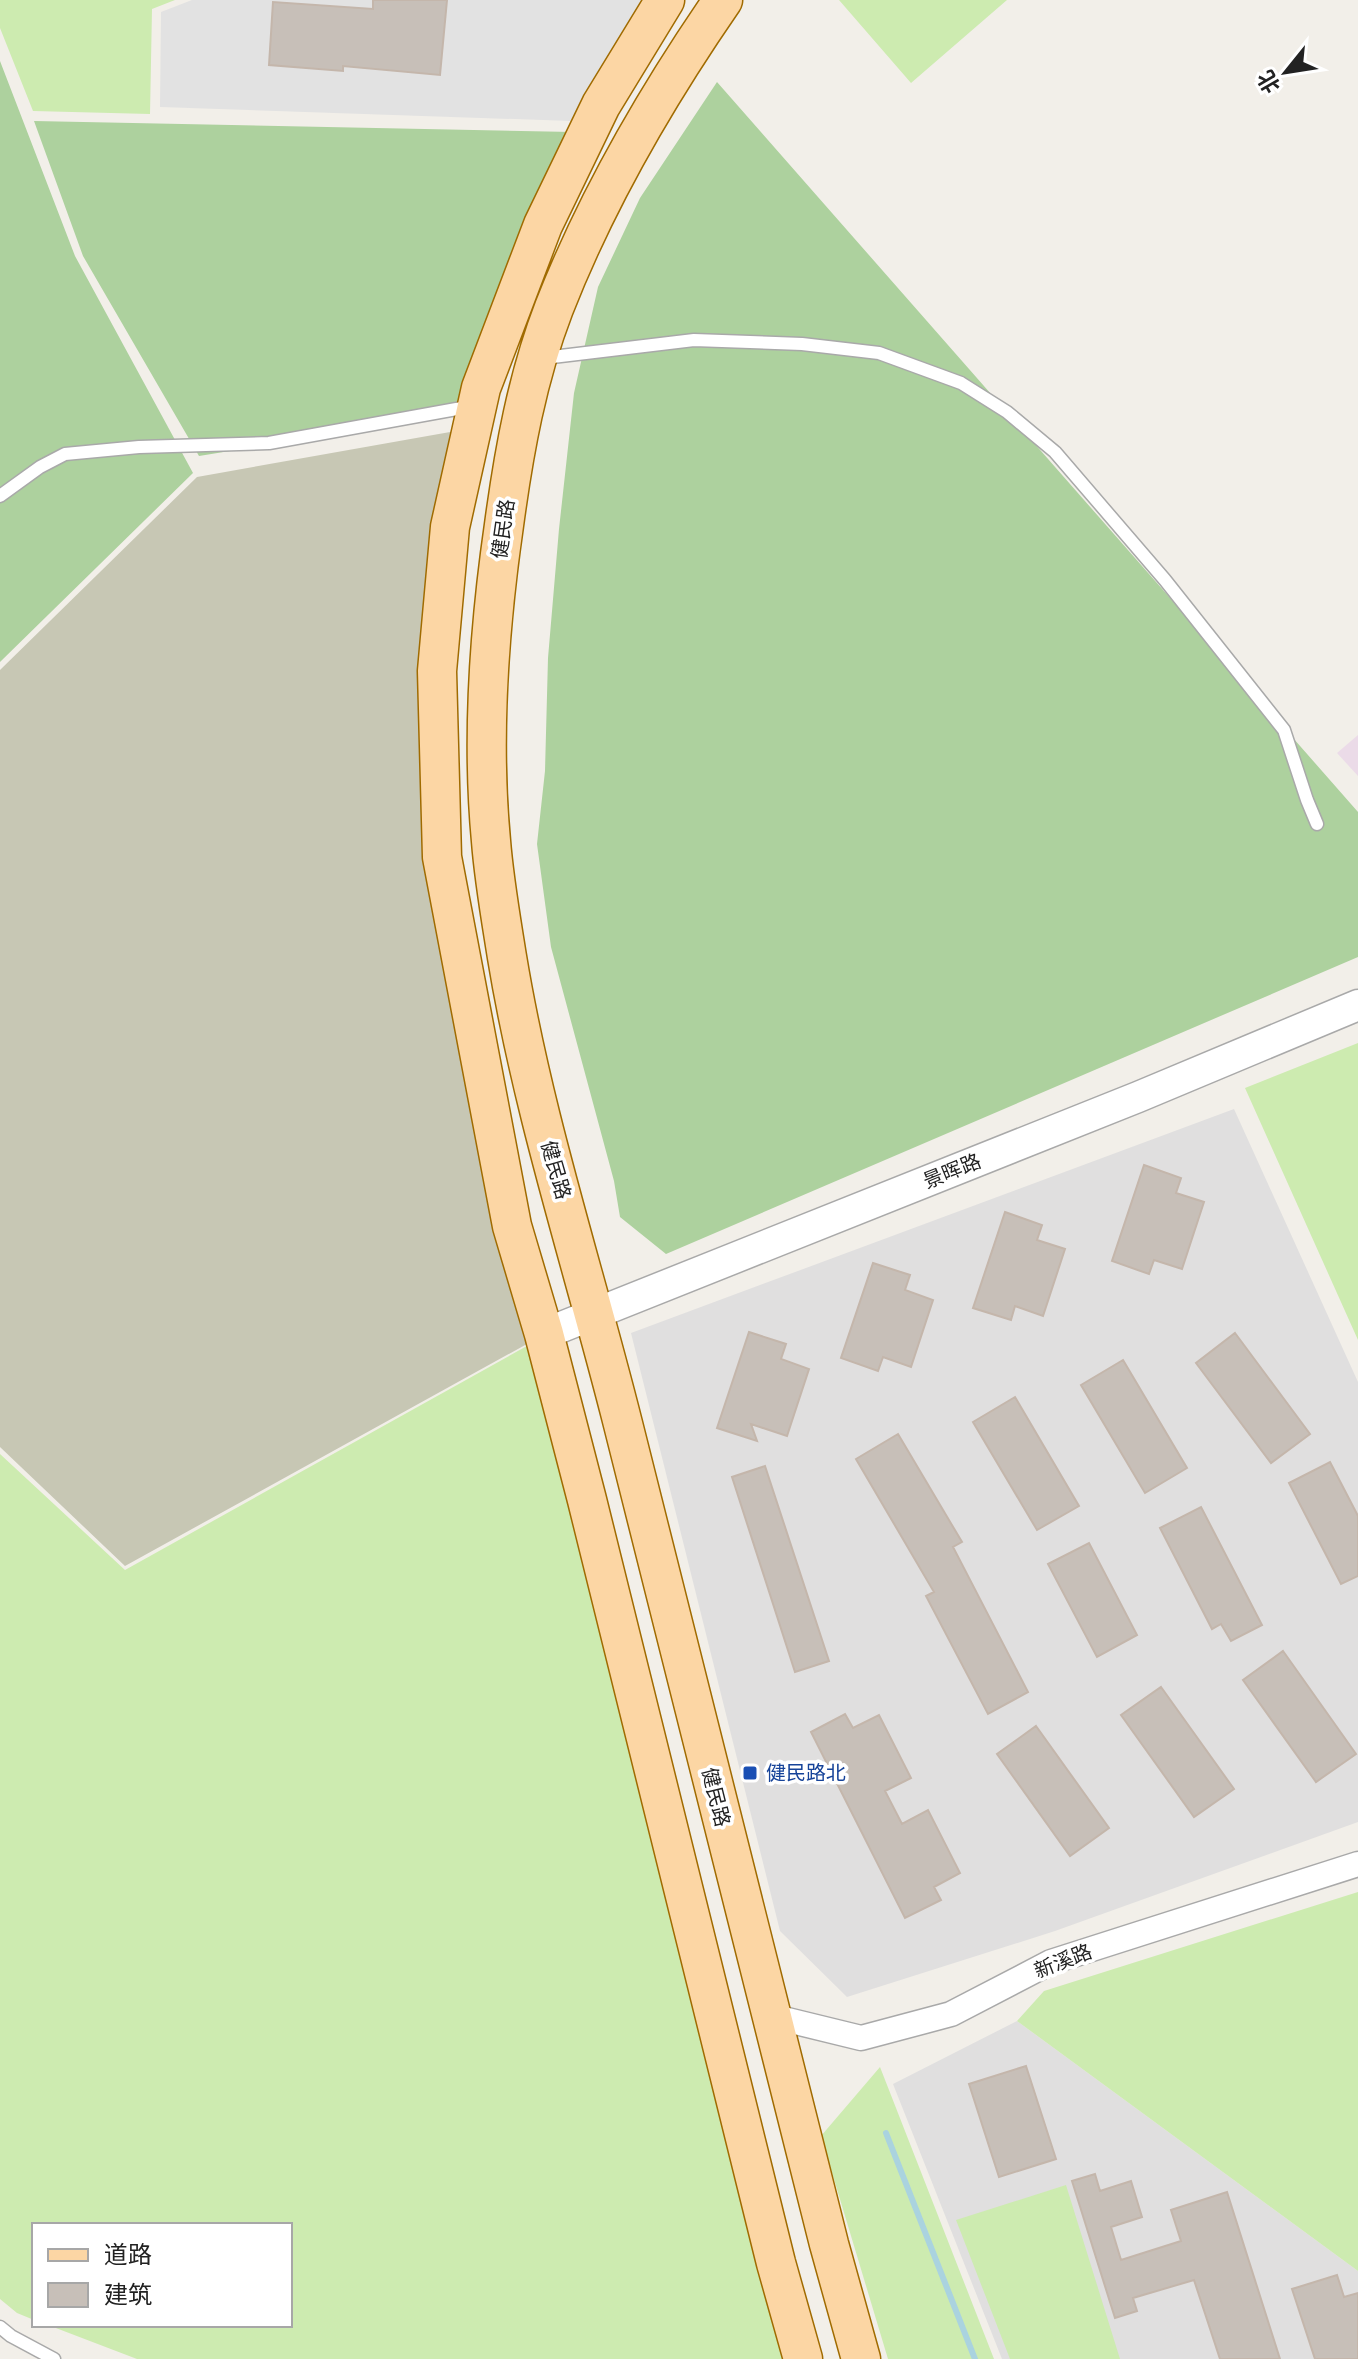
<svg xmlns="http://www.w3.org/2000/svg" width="1358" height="2359" viewBox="0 0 1358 2359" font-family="Montserrat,'Noto Sans SC',sans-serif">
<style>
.residential{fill:#e0dfdf}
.industrial{fill:#ebdbe8}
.construction{fill:#c7c7b4}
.grass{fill:#cdebb0}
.forest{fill:#add19e}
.parking{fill:#e2e2e2}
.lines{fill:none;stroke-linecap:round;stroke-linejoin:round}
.stream{stroke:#aad3df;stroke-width:6}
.building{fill:#c7bfb8;stroke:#c4b6ab;stroke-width:2}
.service-casing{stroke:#a9a9a9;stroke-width:15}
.minor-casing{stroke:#a9a9a9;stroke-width:27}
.tertiary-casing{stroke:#a9a9a9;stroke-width:33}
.primary-casing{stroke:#a06b00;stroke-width:41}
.service{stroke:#fff;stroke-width:12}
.minor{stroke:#fff;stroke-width:24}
.tertiary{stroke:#fff;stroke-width:30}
.primary{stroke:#fcd6a4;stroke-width:38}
.transit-dot{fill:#1a4fb4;stroke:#fff;stroke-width:3}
.labels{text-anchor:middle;stroke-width:7;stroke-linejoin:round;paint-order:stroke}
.street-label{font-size:20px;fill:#222;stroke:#fff}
.transit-label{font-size:20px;fill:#164399;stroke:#fff;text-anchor:start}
</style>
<rect width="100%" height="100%" fill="#f2efe9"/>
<path class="residential" d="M1234,1109L1358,1382V1822L1055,1931L847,1997L780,1931L631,1333Z
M1017,2021L1358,2271V2359H1002L893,2084Z"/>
<path class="industrial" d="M1358,735V776L1337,753Z"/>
<path class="construction" d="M467,429L440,858L536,1339L125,1566L0,1447V670L197,477Z"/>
<path class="grass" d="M0,0H175L152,9L150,114L33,111L0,28Z
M839,0H1007L911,83Z
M1358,1043V1340L1245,1088Z
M534,1342L794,2359H137L48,2325H290V2225H34V2320L17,2313L0,2299V1454L125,1570Z
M1358,1892V2271L1017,2021L1044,1991Z
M880,2067L994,2359H888L821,2136Z
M1066,2185L1120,2359H1010L956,2220Z"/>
<path class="forest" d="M0,61L75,256L193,473L0,662Z
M717,82L1358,812V957L666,1254L620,1217L614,1181L551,947L537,844L545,771L548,658L559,529L574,393L598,287L640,198Z
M34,121L573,132L465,413L199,456L83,256Z"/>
<path class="parking" d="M192,0H642L571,121L160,107L161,12Z"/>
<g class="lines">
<path class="stream" d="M886,2133L975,2359"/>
</g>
<path class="building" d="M373,0H447L440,75L343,66V71L269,65L273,2L373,9Z
M1144,1165L1181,1178L1176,1193L1204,1202L1182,1269L1154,1260L1149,1274L1112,1261Z
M1005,1212L1042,1225L1037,1240L1065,1249L1043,1316L1015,1306L1011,1320L973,1308Z
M873,1263L910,1275L905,1290L933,1300L911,1367L883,1357L878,1371L841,1358Z
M749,1332L786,1344L781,1359L809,1369L787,1436L751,1424L757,1441L717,1428Z
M1235,1333L1310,1434L1271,1463L1196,1363Z
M1123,1360L1187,1468L1145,1493L1081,1385Z
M1015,1397L1079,1506L1037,1530L973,1422Z
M898,1434L962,1542L953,1547L1028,1692L988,1714L926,1596L934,1592L856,1459Z
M1330,1462L1358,1516V1576L1341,1584L1289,1483Z
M765,1466L829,1661L795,1672L732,1477Z
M1201,1507L1262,1625L1231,1641L1221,1624L1212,1629L1160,1528Z
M1089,1543L1137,1635L1097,1657L1048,1564Z
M1283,1651L1356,1754L1316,1782L1243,1680Z
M1161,1687L1234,1789L1194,1817L1121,1715Z
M845,1714L853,1728L879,1715L911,1778L885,1791L902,1824L928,1810L960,1873L934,1887L941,1900L905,1918L811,1732Z
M1036,1726L1109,1828L1070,1856L997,1754Z
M1026,2066L1056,2159L999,2177L969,2084Z
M1095,2174L1100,2191L1131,2181L1142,2217L1111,2227L1121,2260L1181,2241L1171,2210L1227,2192L1280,2359H1220L1194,2280L1133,2298L1137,2311L1115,2318L1072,2181Z
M1337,2275L1344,2297L1358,2293V2359H1315L1292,2289Z"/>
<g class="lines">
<defs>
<path id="service" d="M544,358L694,340L802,344L879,353L961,383L1007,412L1055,452L1165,580L1284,730L1307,800L1317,824
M0,496L40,467L65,454L139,447L269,443L473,406
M0,2327L11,2336L54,2359"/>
<path id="minor" d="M771,2016L861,2038L951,2014L1051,1962L1358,1864"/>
<path id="tertiary" d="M544,1334L1138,1097L1358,1005"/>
<path id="primary" d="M665,0L601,105L543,225L481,388L450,527L437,671L442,857L512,1226L544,1334L587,1500L776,2263L803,2359
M723,0C656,97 597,198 554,308C527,378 514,451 504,525C489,629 481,735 491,841C494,880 501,919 507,957C533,1115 584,1269 623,1424C691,1698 760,1971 829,2244L861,2359"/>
</defs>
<use href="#service" class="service-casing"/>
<use href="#minor" class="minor-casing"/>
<use href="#tertiary" class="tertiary-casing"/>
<use href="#primary" class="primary-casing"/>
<use href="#service" class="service"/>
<use href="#minor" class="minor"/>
<use href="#tertiary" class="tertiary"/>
<use href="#primary" class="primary"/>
</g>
<rect class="transit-dot" x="742" y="1765" width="16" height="16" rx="4"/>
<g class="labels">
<g class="street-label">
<text transform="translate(503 529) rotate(-82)" y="7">健民路</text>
<text transform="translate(556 1170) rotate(74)" y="7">健民路</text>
<text transform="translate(952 1171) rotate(-22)" y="7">景晖路</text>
<text transform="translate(716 1797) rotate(76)" y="7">健民路</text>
<text transform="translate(1063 1961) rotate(-21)" y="7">新溪路</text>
</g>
<g class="transit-label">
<text x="766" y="1780">健民路北</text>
</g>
</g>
<rect x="32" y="2223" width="260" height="104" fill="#ffffff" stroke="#a7a7a7" stroke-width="2"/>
<rect x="48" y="2249" width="40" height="12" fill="#fcd6a4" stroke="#a7a7a7" stroke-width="2"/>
<text x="104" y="2263" font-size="24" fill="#222222">道路</text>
<rect x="48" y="2283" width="40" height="24" fill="#c7bfb8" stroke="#a7a7a7" stroke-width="2"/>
<text x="104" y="2303" font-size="24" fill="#222222">建筑</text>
<g transform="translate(1286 72) rotate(240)" stroke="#ffffff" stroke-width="6" paint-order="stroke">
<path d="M0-6L14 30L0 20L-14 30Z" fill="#222222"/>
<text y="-12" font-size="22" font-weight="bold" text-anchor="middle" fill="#222222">北</text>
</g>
</svg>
